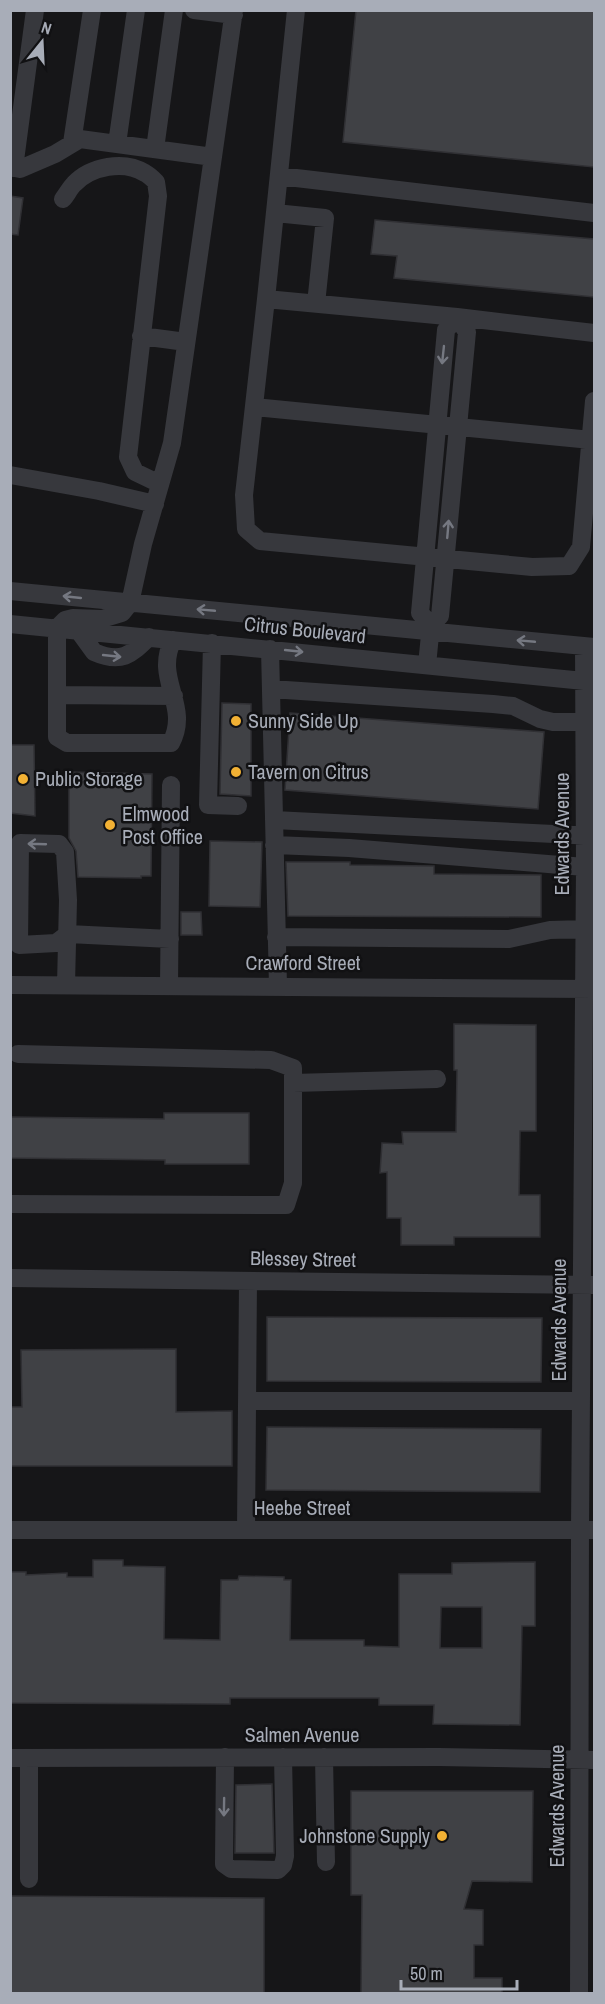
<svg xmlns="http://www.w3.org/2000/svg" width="605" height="2004" viewBox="0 0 605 2004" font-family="'Archivo Narrow',sans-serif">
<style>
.building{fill:#404145;stroke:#303034;stroke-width:1.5;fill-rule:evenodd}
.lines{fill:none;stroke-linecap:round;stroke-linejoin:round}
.minor{stroke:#37383d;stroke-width:18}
.oneway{stroke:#757881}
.poi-dot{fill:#f2b134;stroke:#111113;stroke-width:2}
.labels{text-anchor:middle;stroke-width:5;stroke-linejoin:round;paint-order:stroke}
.street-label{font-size:20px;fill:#a8adb8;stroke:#111113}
.poi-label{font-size:20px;fill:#a8adb8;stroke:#111113;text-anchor:start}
</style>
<rect width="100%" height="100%" fill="#161618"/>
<path class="building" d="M356,10H594V167L343,142Z
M10,196L23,198L18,235L10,234Z
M375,220L594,239V297L394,278L397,256L371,254Z
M222,703L251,704V796L220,794Z
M290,713L544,732L538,809L285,790Z
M10,745H34L35,816L10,813Z
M69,772L152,774L151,876H141V878L78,877L76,851L69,838Z
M210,841L262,842L260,907L209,906Z
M286,862H350V865L434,866V874L541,875V917L288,916Z
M181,912H201L202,935H181Z
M454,1024L536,1025V1131H520L519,1195H540V1237H454V1245H401V1218H387V1172L380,1173L382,1143L403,1144L402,1132H456L457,1070H454Z
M164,1113H249V1164H165V1160L10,1158V1117L164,1119Z
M267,1317L542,1318L541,1382L267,1381Z
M176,1349V1412L232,1411V1466H10V1407H22L21,1350Z
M267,1427L541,1429L540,1492L266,1490Z
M93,1560H123V1566L165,1567L164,1639L220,1640L221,1580H238L239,1576L284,1577V1580H291L290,1640H364V1646L399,1647V1574H452V1563L535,1562V1626H522L520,1725L433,1724L434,1705H379V1698H230V1704H225L10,1703V1572H26V1575L67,1573V1577H93ZM441,1607H482V1648H440Z
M272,1784L274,1853H235L236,1785Z
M351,1791H533L532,1882L472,1881L464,1909L483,1910V1945H474V1978H502V1994H361L362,1895H351Z
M10,1896L264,1898V1994H10Z"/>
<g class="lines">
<path class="minor" d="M194,10L234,15
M72,143L92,10
M117,144L136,10
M155,149L174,10
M10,167L20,169L55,154L80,139L213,157
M14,168L35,10
M279,176L594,213
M63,199C67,194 70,188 74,184C91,166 124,160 145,173C149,175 153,179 156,182L158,196L128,457L135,472L160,484
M275,213L325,218L316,304
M266,299L296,10
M594,333L457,317L266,299L244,495L246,529L260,541L532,567L569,566L581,547L594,401
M141,336L186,342
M254,407L591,440
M10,475L99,491L155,504
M10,591L594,647
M10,624L594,682
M78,630L94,652C121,664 131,655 149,637
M173,640C153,679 191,705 171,743H67L57,737V628L65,620L73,618L102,619L122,613L130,603L143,544L172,443L234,10
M212,643L208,805L238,806
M270,649L278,986
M427,665L431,625L440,616L467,332L457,317L446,330L420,613L431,625
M271,689L493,704L513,706L540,719L553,722H584
M57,695L174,696
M274,820L594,836
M274,845L349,848L585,867
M276,937L509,939L550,930L585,929
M10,985L594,989
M66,985L68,900L65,852L59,844L20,843L19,945L56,943L68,934L170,939
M169,985L171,785
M293,1083L437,1079
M10,1204L286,1205L293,1183V1068L271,1060L18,1054
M10,1278L594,1285
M247,1401H581
M10,1530H594
M246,1530L248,1281
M225,1757L224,1864L231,1869L278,1870L283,1865L285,1856L283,1757
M324,1757L326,1862
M10,1758L439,1757L594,1760
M29,1879V1758
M579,1994L580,1530L585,867L584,646"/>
</g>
<defs><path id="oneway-shaft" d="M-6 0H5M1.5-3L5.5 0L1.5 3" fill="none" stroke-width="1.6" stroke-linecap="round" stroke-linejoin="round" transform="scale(1.5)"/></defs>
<g class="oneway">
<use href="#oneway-shaft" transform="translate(443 355) rotate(96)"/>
<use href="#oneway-shaft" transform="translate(448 529) rotate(-85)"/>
<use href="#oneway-shaft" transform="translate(72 597) rotate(-174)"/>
<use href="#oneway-shaft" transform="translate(206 610) rotate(-175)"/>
<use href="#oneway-shaft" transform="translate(526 641) rotate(-175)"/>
<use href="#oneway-shaft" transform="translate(294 651) rotate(6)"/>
<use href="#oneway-shaft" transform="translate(112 656) rotate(6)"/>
<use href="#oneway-shaft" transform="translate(37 844) rotate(-178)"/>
<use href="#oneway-shaft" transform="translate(224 1807) rotate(91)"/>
</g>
<g class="poi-dot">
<circle cx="236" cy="721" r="6"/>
<circle cx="236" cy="772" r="6"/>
<circle cx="23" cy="779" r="6"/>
<circle cx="110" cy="825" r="6"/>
<circle cx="442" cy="1836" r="6"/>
</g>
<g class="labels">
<g class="street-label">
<text transform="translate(305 630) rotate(6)" y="7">Citrus Boulevard</text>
<text transform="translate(562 834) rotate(-90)" y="7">Edwards Avenue</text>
<text x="303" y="970">Crawford Street</text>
<text transform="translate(303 1259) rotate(1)" y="7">Blessey Street</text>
<text transform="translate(559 1320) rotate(-90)" y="7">Edwards Avenue</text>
<text x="302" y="1515">Heebe Street</text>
<text x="302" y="1742">Salmen Avenue</text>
<text transform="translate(557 1806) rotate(-90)" y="7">Edwards Avenue</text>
</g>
<g class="poi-label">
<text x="248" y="728">Sunny Side Up</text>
<text x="248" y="779">Tavern on Citrus</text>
<text x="35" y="786">Public Storage</text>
<text x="122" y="821">Elmwood<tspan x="122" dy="23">Post Office</tspan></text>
<text x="430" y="1843" text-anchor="end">Johnstone Supply</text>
</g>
</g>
<rect width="605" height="2004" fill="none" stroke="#a8adb8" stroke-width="24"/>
<g transform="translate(42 42) rotate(18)" stroke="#111113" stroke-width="4.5" paint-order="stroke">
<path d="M0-4.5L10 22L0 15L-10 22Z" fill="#a8adb8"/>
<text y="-9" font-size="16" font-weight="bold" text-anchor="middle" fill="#a8adb8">N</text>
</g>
<path d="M401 1980v9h116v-9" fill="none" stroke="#a8adb8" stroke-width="3"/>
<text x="410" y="1980" font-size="18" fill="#a8adb8" stroke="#111113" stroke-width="4.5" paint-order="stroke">50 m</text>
</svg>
